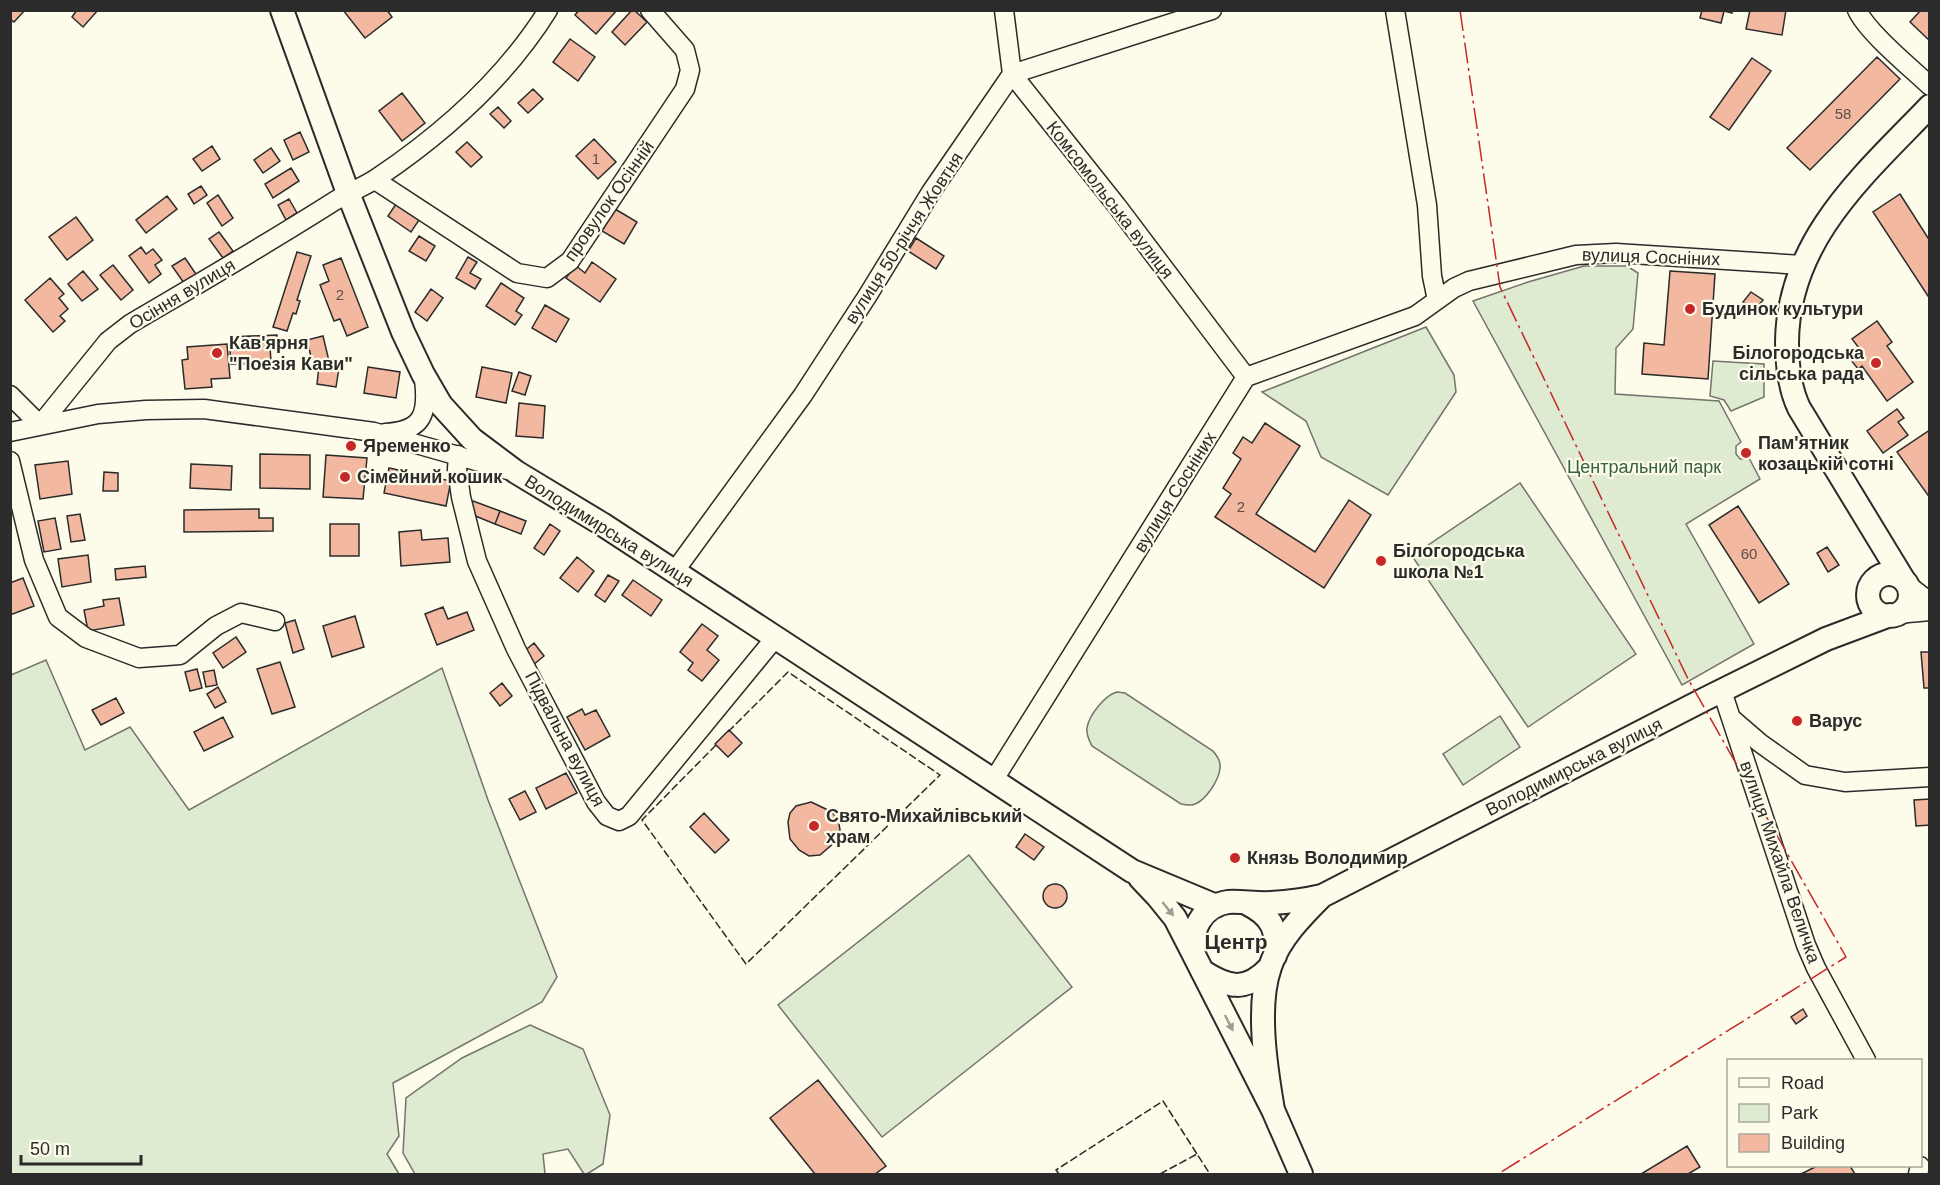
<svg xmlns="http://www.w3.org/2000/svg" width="1940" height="1185" viewBox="0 0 1940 1185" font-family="Arial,sans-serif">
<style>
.green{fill:#deebd1;stroke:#74746e;stroke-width:1.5}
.building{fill:#f2b8a0;stroke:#2b2b2b;stroke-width:1.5}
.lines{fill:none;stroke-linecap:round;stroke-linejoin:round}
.minor-casing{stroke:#2b2b2b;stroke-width:21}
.major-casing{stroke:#2b2b2b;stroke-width:26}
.minor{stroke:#fdfbea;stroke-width:18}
.major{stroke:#fdfbea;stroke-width:22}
.fence{stroke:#2b2b2b;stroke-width:1.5;stroke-dasharray:8 3;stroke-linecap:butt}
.power{stroke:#c62828;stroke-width:1.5;stroke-dasharray:21 4.5 3 4.5;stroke-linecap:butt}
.oneway{fill:#9e9d94}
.poi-dot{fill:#c62828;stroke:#fdfbea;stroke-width:2}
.labels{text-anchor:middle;stroke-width:4.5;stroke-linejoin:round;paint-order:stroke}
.number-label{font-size:15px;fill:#5d4e48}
.street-label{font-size:18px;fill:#2b2b2b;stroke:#fdfbea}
.poi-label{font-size:18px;font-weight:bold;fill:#2b2b2b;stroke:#fdfbea;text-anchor:start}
.park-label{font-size:18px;fill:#34623c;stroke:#fdfbea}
.quarter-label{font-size:21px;font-weight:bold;fill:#2b2b2b;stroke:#fdfbea}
</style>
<rect width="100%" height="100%" fill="#fdfbea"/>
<path class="green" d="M1584,266H1627L1638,273L1633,329L1616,348L1615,394L1719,401L1741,442L1736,446V454L1740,459L1749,458L1760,479L1686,524L1754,644L1682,685L1473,301L1528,282Z
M1426,327L1454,375L1456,392L1388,495L1321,457L1306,421L1262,392Z
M1713,361L1764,364V397L1731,411L1724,400L1710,396Z
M1520,483L1636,654L1528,727L1412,556Z
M46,660L85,750L130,727L189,810L442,668L488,800L557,977L542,1002L393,1083L399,1136L387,1154L399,1174H11V675Z
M1117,692L1125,693L1213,751C1217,756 1221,761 1220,768C1219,780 1206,800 1195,804C1191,806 1186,805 1181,804L1092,746C1089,740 1086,735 1087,728C1089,715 1105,695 1117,692Z
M1500,716L1520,747L1463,785L1443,754Z
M969,855L1072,987L882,1137L778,1005Z
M530,1025L583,1049L610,1115L603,1164L587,1174H584L568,1149L543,1154L545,1174H415L403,1153L406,1098L462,1058Z"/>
<path class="building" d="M10,10H25L14,22L10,19Z
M77,10H98L83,27L72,17Z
M343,10H387L392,17L365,38Z
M579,10H617L596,34L575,15Z
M632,10H634L647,22L625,45L612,32Z
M1702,10H1732V13L1724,11L1721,23L1700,18Z
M1750,10H1786L1782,35L1746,29Z
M1921,10H1930V41L1910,22Z
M570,39L595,57L578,81L553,62Z
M1877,57L1900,79L1810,170L1787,148Z
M1752,58L1771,71L1729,130L1710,117Z
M533,89L543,99L528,113L518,103Z
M402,93L425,123L402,141L379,111Z
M498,107L511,121L504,128L490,114Z
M300,132L309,152L293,160L284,140Z
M594,139L616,162L598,179L576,156Z
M467,142L482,157L471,167L456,152Z
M212,146L220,159L202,171L193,159Z
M271,148L280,161L263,173L254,160Z
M291,168L299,181L273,198L265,184Z
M201,186L207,195L194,204L188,194Z
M1900,194L1930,241V295L1928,296L1873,212Z
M218,195L233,218L222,226L207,203Z
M167,196L177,209L146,233L136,220Z
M289,199L297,213L286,220L278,205Z
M396,204L419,220L411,232L388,216Z
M615,209L637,222L624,244L602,231Z
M76,217L93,240L67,260L49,237Z
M219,232L233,251L223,258L209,239Z
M419,236L435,246L426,261L409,251Z
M916,238L944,256L936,269L908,251Z
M141,247L146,254L153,249L162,260L155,265L161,274L149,283L129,256Z
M297,252L311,256L297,300L300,301L296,314L293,313L287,331L273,327Z
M468,257L477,262L470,273L481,279L475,289L456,278Z
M185,258L198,277L186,286L172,266Z
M341,258L368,327L347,336L340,319L334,321L320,285L329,281L323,265Z
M592,262L616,279L600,302L566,278L575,265L585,273Z
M113,265L133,290L121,300L100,275Z
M83,271L98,289L82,301L68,284Z
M1670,271L1715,274L1708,379L1642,374L1644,343L1664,345Z
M50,278L64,294L59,298L68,309L60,316L65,321L53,332L25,300Z
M501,283L524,298L516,311L522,315L515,325L486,306Z
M431,289L443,298L427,321L415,312Z
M1751,292L1763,300L1755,310L1743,302Z
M545,305L569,319L556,342L532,328Z
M1877,321L1892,342L1887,346L1913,382L1887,401L1862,366L1858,369L1851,360L1862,352L1852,339Z
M277,335V346H270L271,363L231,364L229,337Z
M323,336L329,361L313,365L307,340Z
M227,344L230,378L211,379L212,387L185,389L182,360L188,359L187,347Z
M319,366L339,368L336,387L317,384Z
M368,367L400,372L396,398L364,393Z
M482,367L512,373L506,403L476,397Z
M519,372L531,376L525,395L512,391Z
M519,403L545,406L543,438L516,436Z
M1897,409L1904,418L1898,422L1908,435L1883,453L1867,431Z
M1265,423L1300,446L1256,514L1315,552L1349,500L1371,515L1324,588L1215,517L1231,494L1223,488L1241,459L1233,453L1243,437L1252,443Z
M1930,430V498L1897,452Z
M260,454L310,455V489L260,488Z
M326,455L367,458L363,499L323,497Z
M68,461L72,494L40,499L35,465Z
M191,464L232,466L231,490L190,488Z
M389,468L451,481L446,506L384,493Z
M104,472L118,473V491H103Z
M473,501L500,511L495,524L468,513Z
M1738,506L1789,584L1759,603L1709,525Z
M259,509V518H273V531L184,532V510Z
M500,511L526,521L521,534L495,524Z
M80,514L85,540L71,542L67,516Z
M55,518L61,549L44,552L38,521Z
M330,524H359V556H330Z
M550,524L560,531L544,555L534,548Z
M421,530L422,540L448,538L450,562L401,566L399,532Z
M1827,547L1839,565L1828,572L1817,553Z
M88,555L91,582L62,587L58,559Z
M577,557L594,571L578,592L560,578Z
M145,566L146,577L116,580L115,569Z
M608,575L619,581L605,602L595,595Z
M23,578L34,606L10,615V583Z
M633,580L662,600L651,616L622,595Z
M119,598L124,625L88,631L84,610L104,606L103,600Z
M443,607L448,619L467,612L474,630L437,645L425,614Z
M355,616L364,647L332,657L323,626Z
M295,620L304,649L293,653L285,623Z
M702,624L718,636L707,650L719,660L702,681L688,670L693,663L680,652Z
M236,637L246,652L223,668L213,653Z
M534,643L544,656L532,666L522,653Z
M1921,652H1930V688H1924Z
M280,662L295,707L272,714L257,669Z
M197,669L202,688L190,691L185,672Z
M214,670L217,685L206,687L203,672Z
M502,683L512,696L500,706L490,693Z
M218,687L226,702L215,708L207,694Z
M116,698L124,713L101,725L92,710Z
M582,709L585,715L596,710L610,736L585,750L567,717Z
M223,717L233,737L204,751L194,732Z
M729,730L742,743L728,757L715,744Z
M566,773L577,793L546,809L536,788Z
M525,791L536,812L520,820L509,799Z
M1930,799V825L1916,826L1914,800Z
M811,802L830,811L838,818L840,830L835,842L820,855L809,856L799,850L790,839L789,831L788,822L790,813L796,806Z
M704,813L729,840L715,853L690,827Z
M1025,834L1044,847L1034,860L1016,847Z
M1043 896a12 12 0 1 1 24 0a12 12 0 1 1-24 0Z
M1803,1009L1807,1016L1796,1024L1791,1017Z
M818,1080L886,1166L875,1174H815L770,1118Z
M1687,1146L1700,1167L1688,1174H1641Z
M1817,1166H1850L1855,1174H1801Z"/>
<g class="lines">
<defs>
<path id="minor" d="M1004,10L1012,74L1117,206L1246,377
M1395,10L1427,205L1432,276L1437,300
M1857,10C1868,33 1910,67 1930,86
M375,180L517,273L547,278L570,261L685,89L690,70L685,50L650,10
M10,395L40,425L108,341L130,324C198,284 267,244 333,202C347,193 364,187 377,178C444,133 505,79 548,10
M10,432L98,414L146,410L204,409L374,432L508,470
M385,433C424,431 428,413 424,379
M458,455L457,469L461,497L477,561L516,649L596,802L607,816L619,821L629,816L775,638
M10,461L34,560L58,617L86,638L139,658L180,655L216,626L241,613L275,621
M674,572L803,395L868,295L931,192L1012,74L1212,10
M1908,585L1930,602
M1897,614L1930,611
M1722,691L1806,945L1816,968L1866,1060
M1731,718L1760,743L1805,775L1845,782L1930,777
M993,781L1246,377L1415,316L1454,288L1469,281L1576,255L1616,253L1802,265
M1918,1174L1920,1166"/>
<path id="major" d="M282,10L348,193L403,332L423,374L441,405L472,439L516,472L602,524L1132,871L1216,906
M1868 595a21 21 0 1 1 42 0a21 21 0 1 1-42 0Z
M1903,579L1799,408C1789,387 1787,364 1787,342C1788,239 1865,174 1930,106
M1140,878L1158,897L1175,918L1193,953
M1248,904C1272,916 1278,930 1275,956
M1202,971C1228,988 1246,992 1269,968
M1273,1110C1266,1069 1256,1006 1270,967C1279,939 1302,916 1322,896L1705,699L1826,639L1890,615
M1301,1174L1273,1110L1194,955C1190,931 1201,906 1228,902C1241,901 1257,904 1271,903C1288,902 1305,900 1322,896"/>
</defs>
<use href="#minor" class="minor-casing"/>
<use href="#major" class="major-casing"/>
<use href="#minor" class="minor"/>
<use href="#major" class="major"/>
<path class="fence" d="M716,745L642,820L746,964L940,775L788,672L730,730
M1059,1174L1056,1170L1163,1101L1197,1154
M1160,1174L1197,1154L1210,1174"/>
<path class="power" d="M1460,10L1500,287L1688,679L1846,957L1498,1174"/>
</g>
<defs><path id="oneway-solid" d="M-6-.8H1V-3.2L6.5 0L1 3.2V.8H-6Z" transform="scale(1.5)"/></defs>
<g class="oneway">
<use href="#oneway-solid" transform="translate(1168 909) rotate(51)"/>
<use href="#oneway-solid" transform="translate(1229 1023) rotate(63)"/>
</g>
<g class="poi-dot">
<circle cx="1690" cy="309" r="6"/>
<circle cx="217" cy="353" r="6"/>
<circle cx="1876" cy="363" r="6"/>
<circle cx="351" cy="446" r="6"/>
<circle cx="1746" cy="453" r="6"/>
<circle cx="345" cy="477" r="6"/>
<circle cx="1381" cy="561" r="6"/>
<circle cx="1797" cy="721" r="6"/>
<circle cx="814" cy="826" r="6"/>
<circle cx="1235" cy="858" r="6"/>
</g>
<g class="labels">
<g class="number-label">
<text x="1843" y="119">58</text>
<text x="596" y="164">1</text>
<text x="340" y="300">2</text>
<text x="1241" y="512">2</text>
<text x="1749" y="559">60</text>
</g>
<g class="street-label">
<text transform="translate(1110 200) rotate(52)" y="6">Комсомольська вулиця</text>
<text transform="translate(609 201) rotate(-55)" y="6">провулок Осінній</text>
<text transform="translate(904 238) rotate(-57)" y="6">вулиця 50-річчя Жовтня</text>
<text transform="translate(1651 257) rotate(2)" y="6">вулиця Сосніних</text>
<text transform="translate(182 294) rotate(-31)" y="6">Осіння вулиця</text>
<text transform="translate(1175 492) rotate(-58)" y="6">вулиця Сосніних</text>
<text transform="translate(609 531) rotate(32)" y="6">Володимирська вулиця</text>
<text transform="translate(565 739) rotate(62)" y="6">Підвальна вулиця</text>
<text transform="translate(1574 767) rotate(-27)" y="6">Володимирська вулиця</text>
<text transform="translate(1780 862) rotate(71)" y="6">вулиця Михайла Величка</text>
</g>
<g class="poi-label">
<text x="1702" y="315">Будинок культури</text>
<text x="229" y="349">Кав'ярня<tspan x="229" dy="21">"Поезія Кави"</tspan></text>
<text x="1864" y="359" text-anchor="end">Білогородська<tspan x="1864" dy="21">сільська рада</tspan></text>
<text x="1758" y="449">Пам'ятник<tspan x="1758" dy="21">козацькій сотні</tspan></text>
<text x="363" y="452">Яременко</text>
<text x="357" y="483">Сімейний кошик</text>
<text x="1393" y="557">Білогородська<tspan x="1393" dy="21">школа №1</tspan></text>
<text x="1809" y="727">Варус</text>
<text x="826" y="822">Свято-Михайлівський<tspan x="826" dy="21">храм</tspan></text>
<text x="1247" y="864">Князь Володимир</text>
</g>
<g class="park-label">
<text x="1644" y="473">Центральний парк</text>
</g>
<g class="quarter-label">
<text x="1236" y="949">Центр</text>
</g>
</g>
<rect width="1940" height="1185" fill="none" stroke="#2b2b2b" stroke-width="24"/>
<rect x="1727" y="1059" width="195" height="108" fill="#fdfbea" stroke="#a9a89e" stroke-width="1.5"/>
<rect x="1739" y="1078" width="30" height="9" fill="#fdfbea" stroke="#a9a89e" stroke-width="1.5"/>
<text x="1781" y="1089" font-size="18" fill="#2b2b2b">Road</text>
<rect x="1739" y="1104" width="30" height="18" fill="#deebd1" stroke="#a9a89e" stroke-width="1.5"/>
<text x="1781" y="1119" font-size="18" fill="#2b2b2b">Park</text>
<rect x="1739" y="1134" width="30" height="18" fill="#f2b8a0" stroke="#a9a89e" stroke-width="1.5"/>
<text x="1781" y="1149" font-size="18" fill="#2b2b2b">Building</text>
<path d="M21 1155v9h120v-9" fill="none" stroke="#2b2b2b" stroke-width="3"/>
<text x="30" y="1155" font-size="18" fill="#2b2b2b" stroke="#fdfbea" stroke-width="4.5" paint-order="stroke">50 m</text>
</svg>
